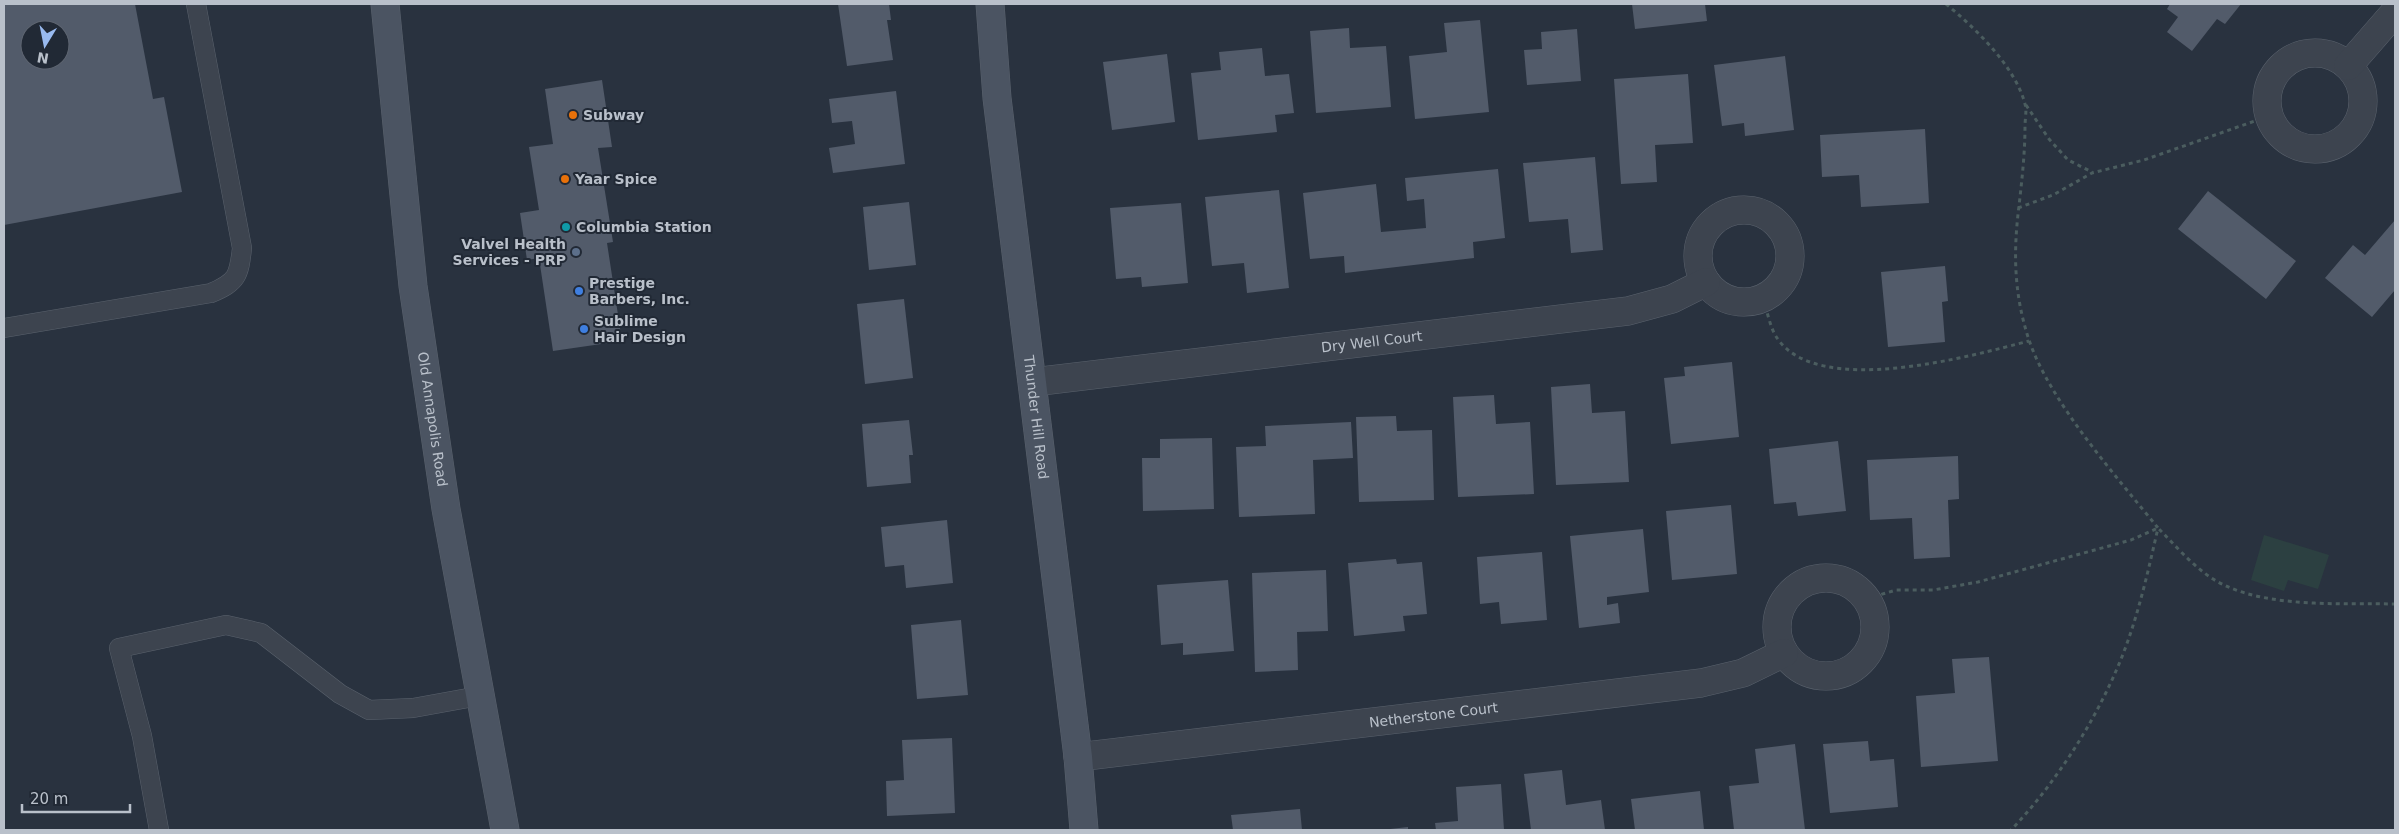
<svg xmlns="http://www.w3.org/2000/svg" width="2399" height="834" viewBox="0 0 2399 834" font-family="'DejaVu Sans',sans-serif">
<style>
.green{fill:#2c4041}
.building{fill:#525b6a;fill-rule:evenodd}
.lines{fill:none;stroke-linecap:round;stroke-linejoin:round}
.lane-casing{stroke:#5a626d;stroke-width:20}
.street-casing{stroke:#5a626d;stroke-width:29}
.secondary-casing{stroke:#5a626d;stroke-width:29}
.path{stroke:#4b5d5f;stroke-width:3;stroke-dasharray:4 4;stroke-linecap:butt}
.lane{stroke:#3d444f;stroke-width:19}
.street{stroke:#3d444f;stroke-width:28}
.secondary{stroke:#4b5462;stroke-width:28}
.food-dot{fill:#e8710a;stroke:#212935;stroke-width:2}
.culture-dot{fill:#0f9aa8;stroke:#212935;stroke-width:2}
.service-dot{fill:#5c6f8a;stroke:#212935;stroke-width:2}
.shop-dot{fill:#3f7fe0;stroke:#212935;stroke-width:2}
.labels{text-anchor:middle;stroke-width:4;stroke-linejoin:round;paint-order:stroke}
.poi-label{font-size:14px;font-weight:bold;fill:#b9c0ca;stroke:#212935;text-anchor:start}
.street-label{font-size:14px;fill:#b9c0ca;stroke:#212935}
</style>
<rect width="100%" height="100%" fill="#29323f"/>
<path class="green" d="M2264,535L2329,555L2318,589L2288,580L2284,591L2251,580Z"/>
<path class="building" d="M4,4H135L153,99L164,97L182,192L4,225ZM30,30H60V60H30Z
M838,4H889L891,20H887L893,60L847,66Z
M1632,4H1705L1707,21L1635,29Z
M2170,4H2241L2225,24L2217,19L2192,51L2167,32L2178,17L2167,9Z
M1480,20L1489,112L1415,119L1409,56L1447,52L1444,23Z
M1349,28L1350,48L1386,46L1391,107L1316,113L1310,31Z
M1577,29L1581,81L1527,85L1524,50L1542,49L1541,32Z
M1262,48L1265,76L1289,74L1294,113L1275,115L1277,132L1198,140L1191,73L1221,70L1219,52Z
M1167,54L1175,122L1112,130L1103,62Z
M1785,56L1794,130L1745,136L1744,123L1722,126L1714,65Z
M1688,74L1693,143L1655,145L1657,182L1621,184L1614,79Z
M602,80L612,147L598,148L613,242L607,243L622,341L553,351L539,258L527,260L520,213L539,210L529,147L553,144L545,89Z
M896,91L905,164L833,173L829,148L855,144L852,121L832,123L829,99Z
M1925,129L1929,203L1861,207L1859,175L1822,177L1820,135Z
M1595,157L1603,250L1571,253L1568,219L1529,222L1523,163Z
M1498,169L1505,238L1473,242L1474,258L1345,273L1344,256L1310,259L1303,193L1376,184L1381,232L1426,228L1424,199L1407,201L1405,178Z
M1279,190L1289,288L1247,293L1244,263L1212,266L1205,197Z
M2208,191L2296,261L2266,299L2178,229Z
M909,202L916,265L869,270L863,207Z
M1181,203L1188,283L1142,287L1141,277L1116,279L1110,208Z
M2395,220V290L2372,317L2325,278L2353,245L2365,255Z
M1945,266L1948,301L1942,302L1945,342L1888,347L1881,272Z
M904,299L913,378L865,384L857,304Z
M1732,362L1739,437L1671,444L1664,378L1685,376L1684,367Z
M1590,384L1592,413L1625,411L1629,482L1556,485L1551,387Z
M1494,395L1496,424L1530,422L1534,494L1458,497L1453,397Z
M1396,416L1397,431L1432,430L1434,500L1359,502L1356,417Z
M909,420L913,455H909L911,483L867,487L862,424Z
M1351,422L1353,458L1313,460L1315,514L1239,517L1236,447L1266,446L1265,426Z
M1212,438L1214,509L1143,511L1142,458H1160V439Z
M1838,441L1846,511L1798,516L1796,502L1774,504L1769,449Z
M1958,456L1959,499L1948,500L1950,557L1914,559L1912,518L1870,520L1867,460Z
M1731,505L1737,574L1672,580L1666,511Z
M947,520L953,583L906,588L904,565L885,567L881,527Z
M1643,529L1649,592L1607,597V605L1618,603L1620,623L1579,628L1570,536Z
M1542,552L1547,620L1501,624L1499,602L1480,604L1477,557Z
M1396,559L1397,564L1422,562L1427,614L1403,616L1405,631L1354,636L1348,563Z
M1326,570L1328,631L1297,632L1298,670L1255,672L1252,573Z
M1228,580L1234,651L1183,655V643L1161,645L1157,585Z
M961,620L968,695L917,699L911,625Z
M1989,657L1998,761L1921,767L1916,696L1955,693L1952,659Z
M952,738L955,813L887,816L886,781L904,780L902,740Z
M1868,741L1870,761L1894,759L1898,807L1830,813L1823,744Z
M1795,744L1805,830H1734L1729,786L1759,783L1755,749Z
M1562,770L1566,805L1601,800L1605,830H1531L1524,774Z
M1501,784L1504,830H1436L1435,823L1458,821L1456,787Z
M1700,791L1704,830H1635L1631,799Z
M1300,809L1302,830H1233L1231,815Z
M1408,827V830H1391L1390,829Z"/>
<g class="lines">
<defs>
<path id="lane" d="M4,328L211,293C237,282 239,276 242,248L196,4
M159,830L142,736L119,648L226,625L261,633L340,694L369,710L413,708L479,696"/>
<g id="street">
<circle cx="2315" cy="101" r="48"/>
<path d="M2348,66L2395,12"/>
<circle cx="1744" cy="256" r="46"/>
<path id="s1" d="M1033,382L1628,311L1672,299L1706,282"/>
<circle cx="1826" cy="627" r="49"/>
<path id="s2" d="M1078,757L1701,683L1743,673L1784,653"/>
</g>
<g id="secondary">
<path id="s3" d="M385,4L413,286L446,509L505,830"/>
<path id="s4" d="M990,4L997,98L1078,757L1084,830"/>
</g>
</defs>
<use href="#lane" class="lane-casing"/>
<use href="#street" class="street-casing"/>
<use href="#secondary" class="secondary-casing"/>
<path class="path" d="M1946,4C1975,28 2015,66 2025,104C2027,110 2025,119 2025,126C2025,153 2022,179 2019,206C2013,253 2014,295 2029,340C2050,402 2116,476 2158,528C2147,576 2136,626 2116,671C2091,728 2054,785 2011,830
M2026,105L2049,139L2068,160L2092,172
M2018,208L2053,195L2092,173L2144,160L2269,116
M1763,298C1767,310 1770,328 1777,338C1818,399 1971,356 2029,341
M1866,599L1896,590H1933L1978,582L2131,540L2158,528C2178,548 2198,573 2224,585C2272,608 2343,603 2395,604"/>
<use href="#lane" class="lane"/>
<use href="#street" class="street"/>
<use href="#secondary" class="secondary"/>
</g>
<g class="food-dot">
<circle cx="573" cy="115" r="5"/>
<circle cx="565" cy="179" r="5"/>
</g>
<circle class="culture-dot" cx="566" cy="227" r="5"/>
<circle class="service-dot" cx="576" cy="252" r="5"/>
<g class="shop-dot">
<circle cx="579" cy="291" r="5"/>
<circle cx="584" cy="329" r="5"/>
</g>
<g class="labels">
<g class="poi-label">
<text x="583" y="120">Subway</text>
<text x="575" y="184">Yaar Spice</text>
<text x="576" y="232">Columbia Station</text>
<text x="566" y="249" text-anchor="end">Valvel Health<tspan x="566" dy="16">Services - PRP</tspan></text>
<text x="589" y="288">Prestige<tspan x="589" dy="16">Barbers, Inc.</tspan></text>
<text x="594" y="326">Sublime<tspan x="594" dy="16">Hair Design</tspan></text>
</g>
<g class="street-label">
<text dy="5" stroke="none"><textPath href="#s1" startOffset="341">Dry Well Court</textPath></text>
<text dy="5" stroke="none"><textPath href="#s4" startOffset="416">Thunder Hill Road</textPath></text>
<text dy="5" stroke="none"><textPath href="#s3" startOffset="418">Old Annapolis Road</textPath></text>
<text dy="5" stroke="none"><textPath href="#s2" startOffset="358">Netherstone Court</textPath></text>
</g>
</g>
<rect width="2399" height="834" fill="none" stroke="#b9c0ca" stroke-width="10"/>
<g transform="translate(45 45) rotate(190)"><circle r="24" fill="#212935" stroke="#5e6571"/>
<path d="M0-4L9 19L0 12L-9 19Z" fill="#99baef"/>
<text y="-8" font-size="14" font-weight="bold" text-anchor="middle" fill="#b9c0ca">N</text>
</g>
<path d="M22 804v8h108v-8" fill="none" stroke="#b9c0ca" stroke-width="2.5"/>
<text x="30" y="804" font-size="15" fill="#b9c0ca" stroke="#212935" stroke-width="4" paint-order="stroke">20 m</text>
</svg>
